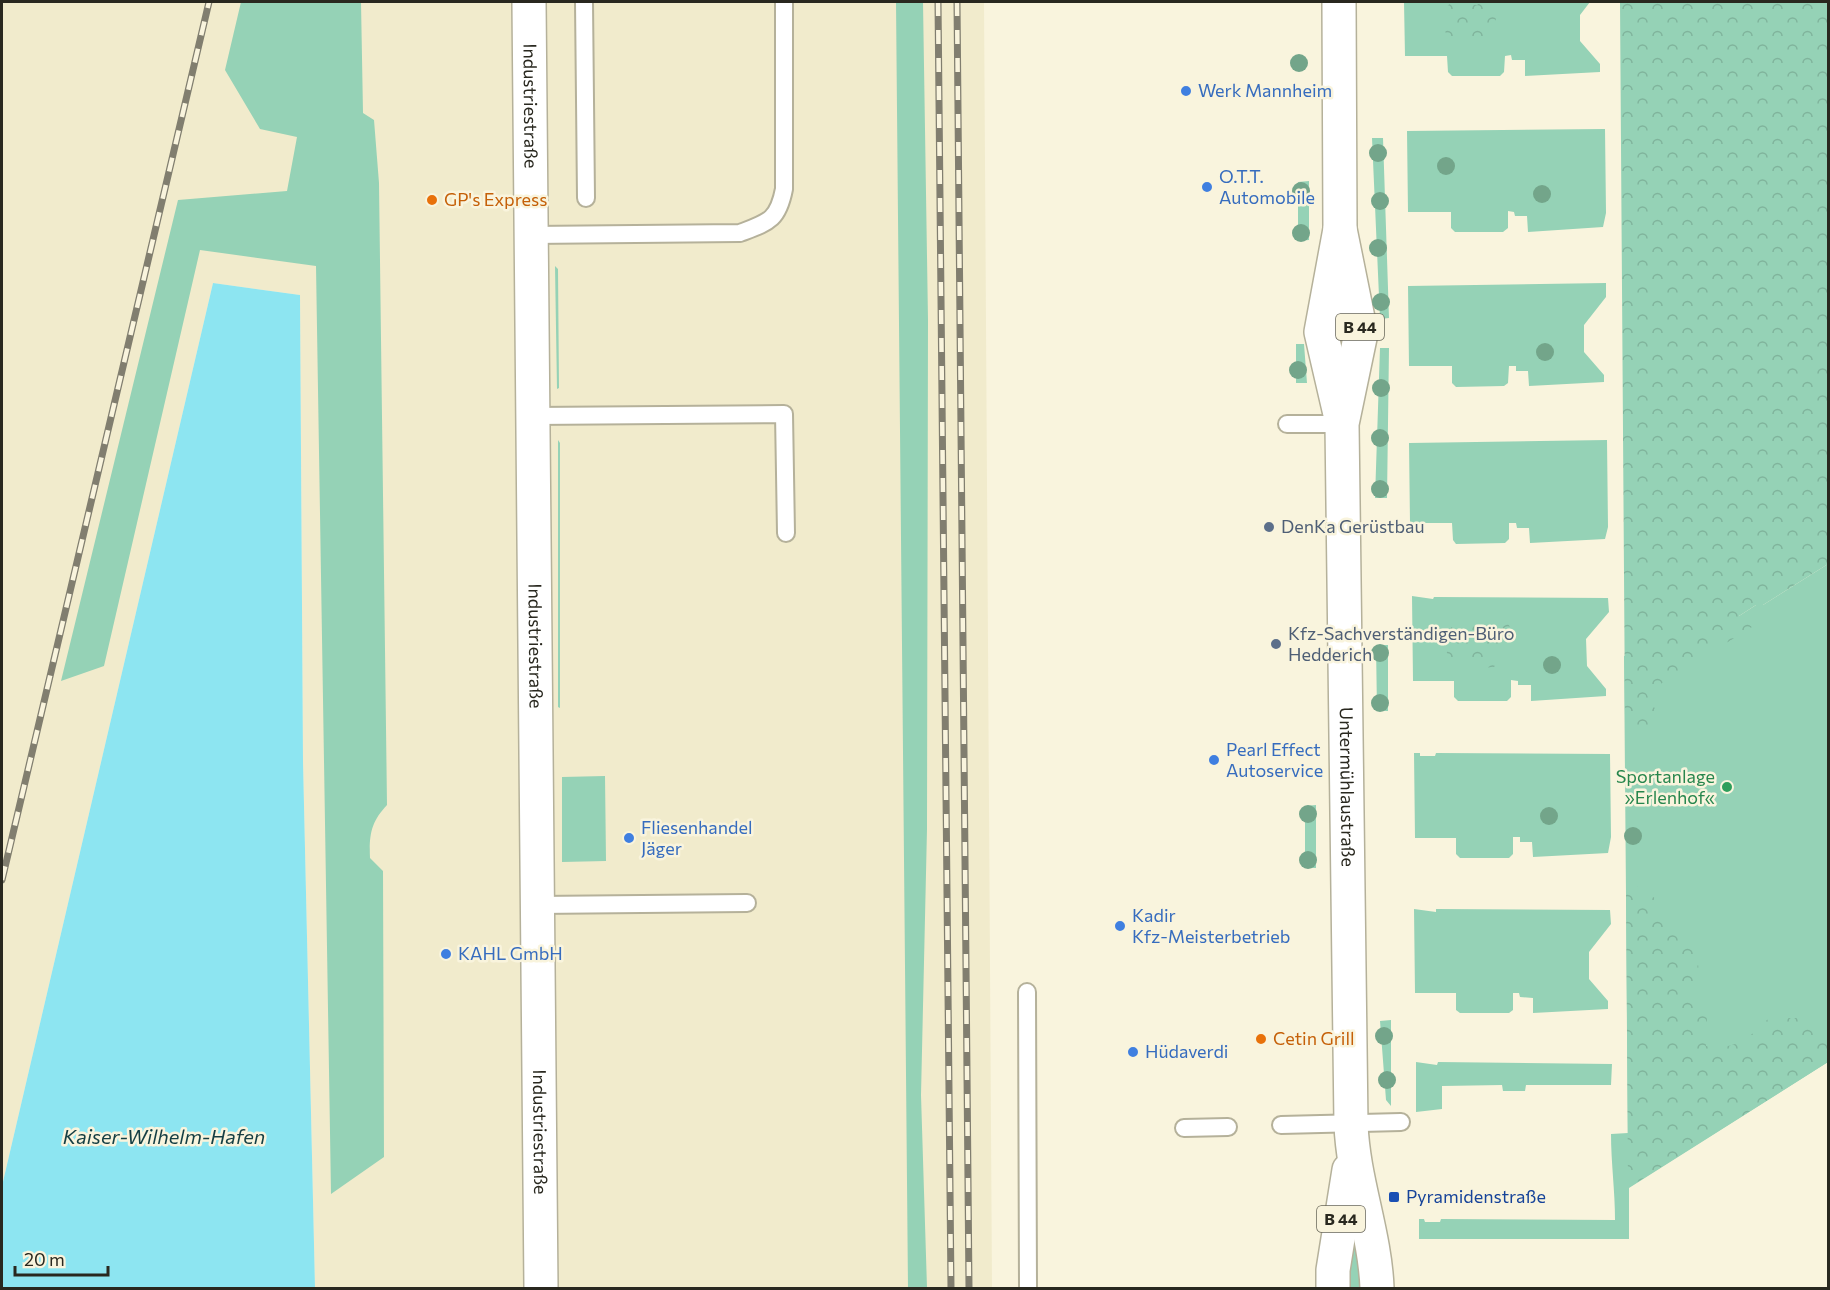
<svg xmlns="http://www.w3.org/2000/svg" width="1830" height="1290" viewBox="0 0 1830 1290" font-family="Commissioner,sans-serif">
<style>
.built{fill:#f1ebcc}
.green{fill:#95d2b6}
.forest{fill:url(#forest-crowns)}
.water{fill:#8de5f1}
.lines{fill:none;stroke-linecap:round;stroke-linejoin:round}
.service-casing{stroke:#b5b19a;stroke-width:20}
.tertiary-casing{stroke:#b5b19a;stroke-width:36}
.primary-casing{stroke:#b5b19a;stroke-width:36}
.service{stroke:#fff;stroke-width:16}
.tertiary{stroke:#fff;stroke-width:33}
.primary{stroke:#fff;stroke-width:33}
.rail-casing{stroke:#817e6f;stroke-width:7}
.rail{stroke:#f9f4dd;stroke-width:4.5;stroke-dasharray:14;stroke-linecap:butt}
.tree{fill:#73a58a}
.shop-dot{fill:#3f7fe0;stroke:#f9f4dd;stroke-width:2}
.food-dot{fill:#e8710a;stroke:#f9f4dd;stroke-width:2}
.service-dot{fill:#5c6f8a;stroke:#f9f4dd;stroke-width:2}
.leisure-dot{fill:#2e9e5b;stroke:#f9f4dd;stroke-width:2}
.transit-dot{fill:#1a4fb4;stroke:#f9f4dd;stroke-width:2}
.labels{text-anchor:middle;stroke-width:5;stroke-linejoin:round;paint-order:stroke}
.shield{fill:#f9f4dd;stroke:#676558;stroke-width:1.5}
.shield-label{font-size:16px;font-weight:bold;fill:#29281f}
.shop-label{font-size:18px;fill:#366cbe;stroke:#f9f4dd;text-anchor:start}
.street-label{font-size:18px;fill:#29281f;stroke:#f9f4dd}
.food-label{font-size:18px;fill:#c56008;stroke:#f9f4dd;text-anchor:start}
.service-label{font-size:18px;fill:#4e5e75;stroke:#f9f4dd;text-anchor:start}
.leisure-label{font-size:18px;fill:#27864d;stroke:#f9f4dd;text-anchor:end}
.transit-label{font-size:18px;fill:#164399;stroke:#f9f4dd;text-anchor:start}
.water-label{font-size:20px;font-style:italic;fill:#143e43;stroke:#f9f4dd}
</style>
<defs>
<pattern id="forest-crowns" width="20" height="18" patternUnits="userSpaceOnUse" patternTransform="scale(1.5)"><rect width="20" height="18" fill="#95d2b6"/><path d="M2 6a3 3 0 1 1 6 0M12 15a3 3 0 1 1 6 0" fill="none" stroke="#80b49c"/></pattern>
</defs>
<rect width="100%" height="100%" fill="#f9f4dd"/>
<path class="built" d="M2,2H984L992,1288H315L303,761L300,295L213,283L2,1186Z"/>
<path class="green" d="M241,2H361L363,113L374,120L379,183L387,805C371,822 369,835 370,858L383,871L384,1157L331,1194L316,266L200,250L104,666L61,681L178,200L287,191L297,137L260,129L225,70Z
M896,2H923L928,320L927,829L921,1095L927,1288H908Z
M1404,2H1590L1580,15V41L1600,64V72L1525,76V60H1512L1511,55L1505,56L1504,72L1500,76H1452L1448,72L1447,56H1405Z
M1605,129L1606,213L1603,227L1528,232L1527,216H1515L1514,212L1508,211V228L1503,232H1455L1451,228V212H1408L1407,131Z
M1372,138H1383L1389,318L1380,319Z
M1309,181V240L1298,241V182Z
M555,266L558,269L559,388L557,389Z
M1606,283V297L1584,325V352L1604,375V382L1529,386L1528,371H1516V366H1509L1508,383L1504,386L1456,387L1452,383V366H1409L1408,286Z
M1296,344H1304L1307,383H1296Z
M1380,348H1389L1387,498H1375Z
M558,440L560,443V708L558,707Z
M1607,440L1608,527L1605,539L1530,543L1529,528H1517L1516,523H1509V539L1505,543L1456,544L1453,540L1452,523H1410L1409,443Z
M1828,564V1062L1629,1188V1239H1419V1219H1424L1425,1222H1440L1441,1219L1615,1220C1615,1191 1611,1163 1611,1134L1628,1133L1624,656L1739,616L1756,605H1763Z
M1412,596L1433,599L1434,597L1608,598L1609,612L1586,639L1587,666L1606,689V696L1531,701V685H1518V681L1511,680V697L1507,701H1458L1454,697V681H1413Z
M1376,645H1388V711H1377Z
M1414,753H1420V756H1435L1436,753L1610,754L1611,837L1608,853L1533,857L1532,842H1520V837H1513V854L1509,858H1460L1456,854V838H1415Z
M605,776L606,861L562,862V777Z
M1316,805V868H1305V806Z
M1414,909L1436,912V909L1610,910L1611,924L1589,952V979L1608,1001V1009L1533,1013V998L1520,997L1519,993H1513V1010L1509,1013H1460L1456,1010V993H1415Z
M1391,1020V1106L1386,1100L1380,1021Z
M1416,1062L1437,1065L1438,1062L1612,1064L1611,1085H1526L1525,1091H1503L1502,1085L1442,1086V1109L1416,1112Z
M1350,1197L1363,1288H1351Z"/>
<path class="forest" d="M1452,2L1477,5L1481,2L1494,6C1499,28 1495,44 1472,49L1466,43H1448C1442,32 1449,19 1446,7Z
M1620,2H1828V564L1763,605H1756L1739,616L1752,627L1646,693L1658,714L1647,731L1625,717Z
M1508,623L1513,634L1501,638L1498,662L1494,667C1483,669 1451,664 1447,653C1446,649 1446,643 1446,639C1445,633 1446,630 1452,627C1463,622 1493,625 1508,623Z
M1626,883L1644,889L1659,902L1672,930L1695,946L1700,977L1696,994L1707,1016L1706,1046C1737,1050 1748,1039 1769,1018H1798L1821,1024L1828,1022V1062L1628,1188Z"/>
<path class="water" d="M213,283L300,295L303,761L315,1288H2V1186Z"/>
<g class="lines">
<defs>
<path id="service" d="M584,2L586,198
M531,235L740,233C769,222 778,220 784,189V2
M533,416L784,414L786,533
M1287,424H1342
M537,905L747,903
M1027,992L1028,1288
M1281,1125L1401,1122
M1184,1128L1228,1127"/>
<g id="tertiary">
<path id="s1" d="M529,2L541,1288"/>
</g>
<g id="primary">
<path d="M1339,2L1340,229L1321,332L1340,414"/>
<path id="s2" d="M1340,229L1361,333L1342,424L1351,1124C1353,1180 1375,1233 1377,1288"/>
<path d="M1333,1288V1270L1349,1170"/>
</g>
</defs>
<use href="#service" class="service-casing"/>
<use href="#tertiary" class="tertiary-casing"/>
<use href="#primary" class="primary-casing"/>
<use href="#service" class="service"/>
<use href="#tertiary" class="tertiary"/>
<use href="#primary" class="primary"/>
<defs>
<path id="rail" d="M938,2L951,1288
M957,2L969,1288
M2,880L209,2"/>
</defs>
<use href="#rail" class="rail-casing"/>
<use href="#rail" class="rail"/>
</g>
<g class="tree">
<circle cx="1299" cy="63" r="9"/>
<circle cx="1378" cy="153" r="9"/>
<circle cx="1446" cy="166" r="9"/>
<circle cx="1301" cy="191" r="9"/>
<circle cx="1542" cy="194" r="9"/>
<circle cx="1380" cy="201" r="9"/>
<circle cx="1301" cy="233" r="9"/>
<circle cx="1378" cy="248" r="9"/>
<circle cx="1381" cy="302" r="9"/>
<circle cx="1545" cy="352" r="9"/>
<circle cx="1298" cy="370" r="9"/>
<circle cx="1381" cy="388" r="9"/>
<circle cx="1380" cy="438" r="9"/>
<circle cx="1380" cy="489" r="9"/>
<circle cx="1380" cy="653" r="9"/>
<circle cx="1552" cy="665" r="9"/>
<circle cx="1380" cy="703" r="9"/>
<circle cx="1308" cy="814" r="9"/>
<circle cx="1549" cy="816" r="9"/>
<circle cx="1633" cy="836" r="9"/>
<circle cx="1308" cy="860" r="9"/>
<circle cx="1384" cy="1036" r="9"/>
<circle cx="1387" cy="1080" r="9"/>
</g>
<g class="shop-dot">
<circle cx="1186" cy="91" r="6"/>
<circle cx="1207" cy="187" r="6"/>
<circle cx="1214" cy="760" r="6"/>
<circle cx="629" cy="838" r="6"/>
<circle cx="1120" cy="926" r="6"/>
<circle cx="446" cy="954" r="6"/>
<circle cx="1133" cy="1052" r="6"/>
</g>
<g class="food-dot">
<circle cx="432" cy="200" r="6"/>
<circle cx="1261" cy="1039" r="6"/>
</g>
<g class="service-dot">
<circle cx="1269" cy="527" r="6"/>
<circle cx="1276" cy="644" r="6"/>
</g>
<circle class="leisure-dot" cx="1727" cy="787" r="6"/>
<rect class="transit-dot" x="1388" y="1191" width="12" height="12" rx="3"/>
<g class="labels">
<g class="shield">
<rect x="1336" y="314" width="48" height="26" rx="4.5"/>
<rect x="1317" y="1206" width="48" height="26" rx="4.5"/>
</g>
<g class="shield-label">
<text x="1360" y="333">B 44</text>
<text x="1341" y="1225">B 44</text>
</g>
<g class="shop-label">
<text x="1198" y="97">Werk Mannheim</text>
<text x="1219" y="183">O.T.T.<tspan x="1219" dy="21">Automobile</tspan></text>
<text x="1226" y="756">Pearl Effect<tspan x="1226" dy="21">Autoservice</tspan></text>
<text x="641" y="834">Fliesenhandel<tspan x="641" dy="21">Jäger</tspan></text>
<text x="1132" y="922">Kadir<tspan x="1132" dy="21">Kfz-Meisterbetrieb</tspan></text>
<text x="458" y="960">KAHL GmbH</text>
<text x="1145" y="1058">Hüdaverdi</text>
</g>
<g class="street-label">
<text dy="6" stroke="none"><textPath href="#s1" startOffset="104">Industriestraße</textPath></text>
<text dy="6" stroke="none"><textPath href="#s1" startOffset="644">Industriestraße</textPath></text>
<text dy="6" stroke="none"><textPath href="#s2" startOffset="562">Untermühlaustraße</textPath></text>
<text dy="6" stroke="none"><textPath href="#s1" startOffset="1130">Industriestraße</textPath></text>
</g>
<g class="food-label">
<text x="444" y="206">GP's Express</text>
<text x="1273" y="1045">Cetin Grill</text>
</g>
<g class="service-label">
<text x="1281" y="533">DenKa Gerüstbau</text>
<text x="1288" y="640">Kfz-Sachverständigen-Büro<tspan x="1288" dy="21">Hedderich</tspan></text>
</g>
<g class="leisure-label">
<text x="1715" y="783">Sportanlage<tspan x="1715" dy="21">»Erlenhof«</tspan></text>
</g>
<g class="transit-label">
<text x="1406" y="1203">Pyramidenstraße</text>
</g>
<g class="water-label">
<text x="164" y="1144">Kaiser-Wilhelm-Hafen</text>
</g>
</g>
<rect width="1830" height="1290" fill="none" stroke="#29281f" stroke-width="6"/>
<path d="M15 1266v9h93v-9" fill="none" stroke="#29281f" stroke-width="3"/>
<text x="24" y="1266" font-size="18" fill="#29281f" stroke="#f9f4dd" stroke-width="4.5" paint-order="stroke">20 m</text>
</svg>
